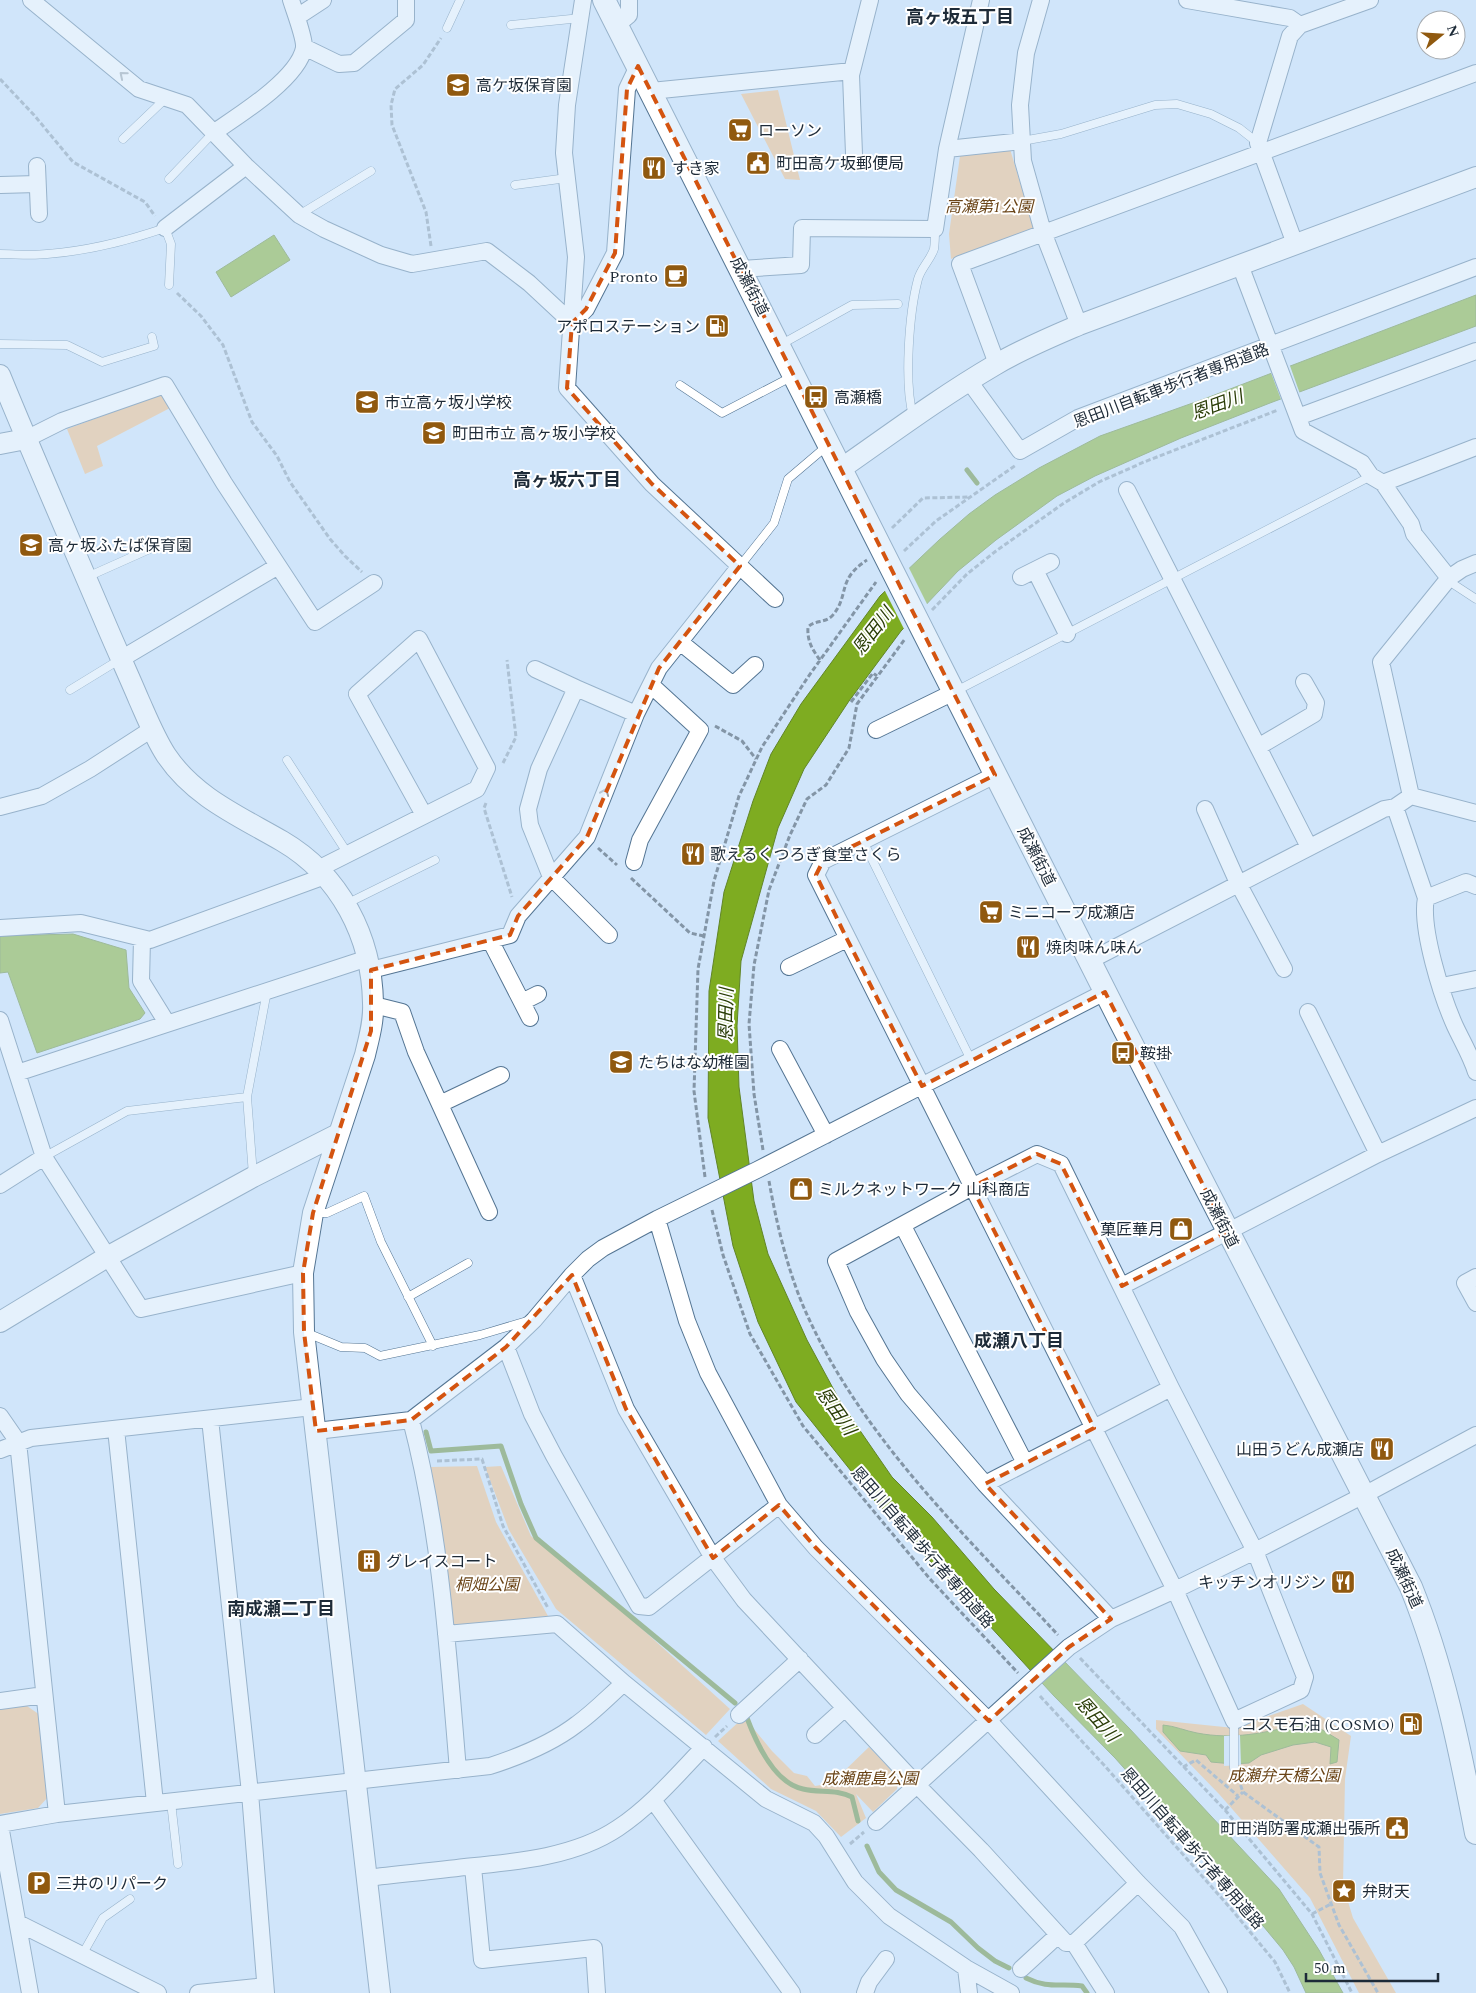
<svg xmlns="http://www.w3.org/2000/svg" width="1476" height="1993" viewBox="0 0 1476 1993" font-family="Spectral,'Noto Sans JP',serif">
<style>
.green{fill:#f7bb7a}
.water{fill:#7eac21;stroke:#618528}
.pier{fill:#d0e5fa}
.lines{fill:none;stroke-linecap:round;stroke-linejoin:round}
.stream{stroke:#618528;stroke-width:5}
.service-casing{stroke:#547593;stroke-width:9}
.minor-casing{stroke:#547593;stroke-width:18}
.tertiary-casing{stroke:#547593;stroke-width:22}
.secondary-casing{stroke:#547593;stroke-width:24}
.path{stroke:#8395a6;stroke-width:3;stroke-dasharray:5 2.5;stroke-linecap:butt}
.service{stroke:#fff;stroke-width:8}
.minor{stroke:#fff;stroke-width:16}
.tertiary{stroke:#fff;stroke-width:20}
.secondary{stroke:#fff;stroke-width:22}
.oneway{stroke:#9aa0a5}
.marked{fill:none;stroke:#d45410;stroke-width:4;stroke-dasharray:10 6;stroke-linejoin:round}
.labels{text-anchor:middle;stroke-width:4;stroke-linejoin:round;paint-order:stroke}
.poi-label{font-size:16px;fill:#1e2b38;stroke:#fff;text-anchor:start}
.park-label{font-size:16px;font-style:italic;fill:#6a4417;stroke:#fff}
.street-label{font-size:16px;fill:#1e2b38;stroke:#fff}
.neighbourhood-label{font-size:18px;font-weight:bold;fill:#1e2b38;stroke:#fff}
.water-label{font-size:18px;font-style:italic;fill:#2a3d07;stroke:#fff}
</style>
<rect width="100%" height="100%" fill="#d0e5fa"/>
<path class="green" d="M778,90L800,180L785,179L741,94Z
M1010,149L1034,229L951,259L949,234L960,156Z
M162,394L170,408L97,446L103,466L85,474L67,429Z
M477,1466L496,1522L548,1616L454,1627L431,1467Z
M501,1466L531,1536L629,1617L730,1709L706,1735L556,1609L509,1530L485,1467Z
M1303,1704L1351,1736L1345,1779L1343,1885L1353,1918L1396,1993H1359L1310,1898L1219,1794L1156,1729V1720L1234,1728Z
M27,1706L40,1715L49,1796L38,1808L0,1814V1709Z
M744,1717L772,1751L794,1773L807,1776L815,1786L839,1782L847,1785L839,1776L869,1747L898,1777L897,1789L873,1812L856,1794L866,1818L841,1837L816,1811L771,1789L718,1741Z"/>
<path class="water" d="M274,235L290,260L231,297L216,272Z
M1476,295V326L1270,403L1181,438L1095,476L1057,496L996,540L958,571L901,631L849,701L804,769L778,828L741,961L737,1026L739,1087L754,1201L768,1254L807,1340L841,1403L892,1477L932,1517L994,1589L1129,1728L1279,1889L1319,1950L1343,1993H1306L1294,1967L1283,1950L1239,1897L1115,1758L1054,1696L875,1501L796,1402L758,1322L733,1246L708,1118L709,991L724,892L753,801L771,754L801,704L880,596L939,540L969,514L995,495L1039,468L1100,436L1204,399Z
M73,934L126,950L129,988L145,1013L140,1019L37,1053L8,972L0,973V936Z
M1300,1724L1316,1726L1339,1740L1337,1762L1330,1764L1331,1747L1315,1742L1293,1745L1261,1755L1249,1763L1233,1764L1211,1762L1206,1755L1180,1751L1163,1732V1725C1175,1726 1186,1731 1197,1733C1233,1740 1265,1733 1300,1724Z"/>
<path class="pier" d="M1289,363L1300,394L1282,402L1270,370Z
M908,566L928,606L905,631L884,589Z
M1240,1735L1241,1765L1224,1766V1736Z"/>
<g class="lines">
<path class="stream" d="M967,470L977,483
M426,1432L431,1451L501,1446L521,1504L536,1538L735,1703
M747,1718C756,1742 774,1783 803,1789C819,1793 837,1789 852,1797L858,1821
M867,1846L879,1872L896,1890L951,1922L978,1948L995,1961L1009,1968
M1026,1978C1048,1989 1060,1983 1082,1986L1087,1993"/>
<defs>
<path id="service" d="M511,25L581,18
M447,28L460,0
M123,139L165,99
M1022,141L1061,134L1155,105L1177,104L1211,114L1239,128L1258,143
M169,179L213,133
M515,185L567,178
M299,215L371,171
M0,254C15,254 31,256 47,254C87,251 127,241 165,228L171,244L169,285
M0,344L67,345L102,362L154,346L152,337
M780,345L852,305L898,304
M680,385L722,413L793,376
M913,416C904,382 909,313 918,279C921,268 931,259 934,249C935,243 935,236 935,229
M740,566L774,523L788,479L828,445
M87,577L161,544
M1447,580L1476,599
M70,690L119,660
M956,691L1371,476
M287,760L348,854
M863,841L971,1060
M346,904L435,860
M44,1157L127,1111L247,1097
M253,1175L247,1097L267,991
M315,1213H327L364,1196L381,1242L433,1346
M408,1297L468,1263
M307,1333L341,1347L365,1348L380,1356L480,1335L527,1321
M1234,1721V1768
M171,1802L178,1864
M82,1955L103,1918L130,1899"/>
<path id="minor" d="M31,0L139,89L187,105L246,166L299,215L324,229L381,255L412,264L487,251L529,283L572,323
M583,0L567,105L564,153L576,257L567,388L652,484L775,599
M1041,0L1026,53L1020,105L1023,161L1043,232L1079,325
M1187,0L1290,18L1300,25L1370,0
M297,17L323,0
M618,24L629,15V0
M304,47L339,64L354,63L406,20V0
M651,91L852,71
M213,133C238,116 298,79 304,48C305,38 294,10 291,0
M947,149L1022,141
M854,154L851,75L870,0
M37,166L39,214
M0,185L37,184
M165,228L246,166
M1295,244L1258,143L1290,36L1300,25
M1240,265L1303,431L1362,463L1371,476L1383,483L1411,524L1414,534L1449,578
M741,269L801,265L802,228L935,229L947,149L981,0
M572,323L586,309L615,253L627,89L638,66
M997,364L960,264L1476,73
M969,381L1020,451L1078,418L1476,267
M1298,417L1476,351
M26,439L62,421L165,385L224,483L315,622L374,583
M1383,483L1476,447
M1127,490L1309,847
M1035,570L1067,634
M1021,577L1051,562
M680,642L733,685L755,665
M121,659L278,566
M535,669L576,688
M876,730L954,692
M1258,747L1314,714L1316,703L1304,682
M995,775L823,861L816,875L1175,1590L1234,1721L1301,1690L1305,1677L1255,1551L1171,1388L1061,1164L1037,1154L972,1187L836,1261L858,1312L884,1359L908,1394L985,1484L1111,1619
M1411,796L1381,662L1449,578L1462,569L1476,563
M0,807L42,796L90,769L152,729
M1395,807L1426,898C1420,928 1442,997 1455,1026C1462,1041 1471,1056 1476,1072
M1205,809L1238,883L1284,969
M634,862L640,840L700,730L651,685
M318,869L477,789L487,768L419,639L357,694L424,815
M1426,898L1466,882L1476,886
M0,928L81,923L150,940L325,876
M609,935L551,877L530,825L528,809L539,769L576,688L636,714
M142,939L141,981L167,1023
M490,940L530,1018
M1089,961L1384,809L1395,807L1411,796L1476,813
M789,967L847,939
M371,970L510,935L518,916L587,837L636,714L659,668L740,566
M1442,986L1476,979
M522,1002L538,994
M374,1005L402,1012L416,1052L489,1212
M1308,1012L1378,1154
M0,1020L44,1157L141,1309L303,1273
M780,1049L826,1135
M17,1073L368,958
M440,1104L501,1075
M0,1185L44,1157
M657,1219L687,1321L708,1373L779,1505L816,1548L989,1721L1138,1883L1182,1927L1219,1993
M901,1227L905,1230L1025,1463
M572,1275L626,1409L713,1558L744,1600L917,1785L981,1850L1066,1943H1074L1106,1993
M1476,1277L1465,1283L1476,1303
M1122,1286L1378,1154L1476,1108
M506,1347L532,1414L554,1456L639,1606L649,1607L779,1505
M0,1416L18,1442L57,1814
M210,1419L250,1793L266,1993
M411,1420C441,1534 448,1653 458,1770
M116,1429L155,1803
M316,1431L411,1420L506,1347L534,1320L572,1275L588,1259L603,1248L657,1219L757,1170L1105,992
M0,1450L31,1438L313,1407
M985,1484L1171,1388
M446,1634L557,1624L624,1683L766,1799L814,1823L826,1836L855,1882L889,1916L966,1968L1011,1993
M0,1701L44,1695
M739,1715L800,1659
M815,1735L845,1708
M653,1800L792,1993
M876,1822L1069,1647L1111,1619L1175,1590L1255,1551L1364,1495L1476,1435
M0,1824L57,1814L490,1766C521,1756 551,1744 577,1724C594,1712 609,1696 624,1683
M0,1825L30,1993
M473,1867L482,1960L594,1948L597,1993
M367,1878C400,1874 433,1871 465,1867C516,1862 575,1857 618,1828C651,1806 677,1775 704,1747
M18,1923L158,1993
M1074,1943L1138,1883
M966,1968L969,1993
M1021,1969L1058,1935
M198,1993L265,1986
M865,1993L869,1982L886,1959"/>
<path id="tertiary" d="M0,375C34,458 70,540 105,622C116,648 128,674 139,700C147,718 155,738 166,755C194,797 239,816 282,841C340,875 372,937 373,1003C374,1021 369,1038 365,1055L313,1213L303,1273L304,1332L380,1993
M0,444L26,439
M842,468C892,433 942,396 995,365C1022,349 1051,337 1079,325L1476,177
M0,1322L107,1257L253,1177L338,1134"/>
<path id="secondary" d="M604,0L1119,1019L1411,1587C1443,1666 1460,1749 1476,1833"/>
</defs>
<use href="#service" class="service-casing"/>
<use href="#minor" class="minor-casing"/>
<use href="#tertiary" class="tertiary-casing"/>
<use href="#secondary" class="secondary-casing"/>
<path class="path" d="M0,79L34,115L73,162L145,202L155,216
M431,246L426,212L392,125L391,105L395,89L423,65L441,38
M177,293L201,316L223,345L252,422L277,456L290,482L330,539L345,556L362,572
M892,528L923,498L968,497
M904,551L936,521L1016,465
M932,610L967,574L996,551L1064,503L1099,482L1144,462L1278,410
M820,660C812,649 807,641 808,627C815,620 825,623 832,616C850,596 836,580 867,560
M851,702L873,673L877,676
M715,726L742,741L756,759
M503,763L516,737L507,660
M486,803L484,808L512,897
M598,848L617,865
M631,878L690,933L704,936
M763,1150L754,1094L749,1024L754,965L769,890L790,835L807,799L826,785L849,748L857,704L905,639
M705,1177L694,1091L698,969L714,881L739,796L762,747L808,677L876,582
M769,1181C777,1226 789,1277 809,1319C866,1442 967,1537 1058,1635
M712,1210L723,1255L750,1334L803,1426L930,1579L1018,1673
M437,1461L482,1459L503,1526L548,1608
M1080,1658L1225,1810L1312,1914L1352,1993
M1040,1696L1104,1765L1232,1910L1275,1962L1290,1993
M715,1737L727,1726
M1183,1767L1196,1760L1238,1796
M1238,1778L1243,1792L1319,1847L1320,1873L1339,1925L1378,1993
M1225,1810L1243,1792
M850,1844L864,1832
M1312,1914L1331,1904"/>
<use href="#service" class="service"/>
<use href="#minor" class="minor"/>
<use href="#tertiary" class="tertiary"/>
<use href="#secondary" class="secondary"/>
</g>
<defs><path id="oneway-chevron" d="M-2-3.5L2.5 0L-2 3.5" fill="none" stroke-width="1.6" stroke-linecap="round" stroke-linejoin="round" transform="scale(1.25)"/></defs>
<g class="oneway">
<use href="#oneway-chevron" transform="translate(123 75) rotate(-140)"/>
<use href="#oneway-chevron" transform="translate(605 792) rotate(-68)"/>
</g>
<path d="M0 0H1476V1993H0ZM638,66L995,775L823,861L816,875L847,939L922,1086L1105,992L1227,1232L1122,1286L1061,1164L1037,1154L972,1187L1094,1428L985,1484L1111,1619L1069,1647L989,1721L816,1548L779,1505L713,1558L626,1409L572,1275L506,1347L411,1420L316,1431L304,1332L303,1273L313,1213L371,1031V970L510,935L518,916L587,837L659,668L740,566L652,484L567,388L572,323L586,309L615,253L627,89Z" fill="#d0e5fa" fill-opacity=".55" fill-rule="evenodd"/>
<path class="marked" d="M638,66L995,775L823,861L816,875L847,939L922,1086L1105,992L1227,1232L1122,1286L1061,1164L1037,1154L972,1187L1094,1428L985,1484L1111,1619L1069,1647L989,1721L816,1548L779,1505L713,1558L626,1409L572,1275L506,1347L411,1420L316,1431L304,1332L303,1273L313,1213L371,1031V970L510,935L518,916L587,837L659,668L740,566L652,484L567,388L572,323L586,309L615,253L627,89Z"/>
<defs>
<symbol id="school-square" viewBox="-11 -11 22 22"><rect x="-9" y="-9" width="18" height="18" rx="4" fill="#90590f" stroke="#fff"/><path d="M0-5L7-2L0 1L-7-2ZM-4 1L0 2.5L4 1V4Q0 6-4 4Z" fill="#fff"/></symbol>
<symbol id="supermarket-square" viewBox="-11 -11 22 22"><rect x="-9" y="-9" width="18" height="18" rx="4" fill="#90590f" stroke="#fff"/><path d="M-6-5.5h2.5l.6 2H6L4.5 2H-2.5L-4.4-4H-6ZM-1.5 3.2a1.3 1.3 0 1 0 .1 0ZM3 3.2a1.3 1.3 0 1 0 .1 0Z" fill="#fff"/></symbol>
<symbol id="civic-square" viewBox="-11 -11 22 22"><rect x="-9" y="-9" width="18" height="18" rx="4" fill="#90590f" stroke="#fff"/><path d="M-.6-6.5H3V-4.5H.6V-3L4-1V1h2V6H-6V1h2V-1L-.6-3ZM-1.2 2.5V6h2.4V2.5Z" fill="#fff"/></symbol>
<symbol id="restaurant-square" viewBox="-11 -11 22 22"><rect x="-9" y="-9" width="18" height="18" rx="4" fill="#90590f" stroke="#fff"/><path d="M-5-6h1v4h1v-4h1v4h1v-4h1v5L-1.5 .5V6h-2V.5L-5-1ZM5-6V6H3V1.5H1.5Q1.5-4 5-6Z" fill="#fff"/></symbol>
<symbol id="cafe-square" viewBox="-11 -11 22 22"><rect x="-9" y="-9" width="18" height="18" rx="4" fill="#90590f" stroke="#fff"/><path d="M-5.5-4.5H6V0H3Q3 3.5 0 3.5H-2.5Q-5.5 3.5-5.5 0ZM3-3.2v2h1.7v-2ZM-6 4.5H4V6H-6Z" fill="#fff"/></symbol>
<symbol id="fuel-square" viewBox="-11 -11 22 22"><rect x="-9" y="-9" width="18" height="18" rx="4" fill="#90590f" stroke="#fff"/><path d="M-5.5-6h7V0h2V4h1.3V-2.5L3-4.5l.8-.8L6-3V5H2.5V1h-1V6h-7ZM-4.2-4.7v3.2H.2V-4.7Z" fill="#fff"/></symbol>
<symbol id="bus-square" viewBox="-11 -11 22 22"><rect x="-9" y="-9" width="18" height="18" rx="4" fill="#90590f" stroke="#fff"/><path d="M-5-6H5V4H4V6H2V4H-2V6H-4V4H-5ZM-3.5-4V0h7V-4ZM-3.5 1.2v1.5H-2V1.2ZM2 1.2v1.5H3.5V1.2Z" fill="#fff"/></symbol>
<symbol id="shop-square" viewBox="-11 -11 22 22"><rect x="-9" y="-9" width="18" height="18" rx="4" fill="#90590f" stroke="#fff"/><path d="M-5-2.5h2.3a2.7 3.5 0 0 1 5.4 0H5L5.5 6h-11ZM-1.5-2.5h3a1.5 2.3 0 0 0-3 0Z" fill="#fff"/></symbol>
<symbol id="building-square" viewBox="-11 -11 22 22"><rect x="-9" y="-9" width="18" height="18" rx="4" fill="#90590f" stroke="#fff"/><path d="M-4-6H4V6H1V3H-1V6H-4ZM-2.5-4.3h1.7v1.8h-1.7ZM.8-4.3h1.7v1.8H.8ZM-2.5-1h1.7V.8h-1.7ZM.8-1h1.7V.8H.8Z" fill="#fff"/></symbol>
<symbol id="parking-square" viewBox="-11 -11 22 22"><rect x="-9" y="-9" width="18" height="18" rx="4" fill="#90590f" stroke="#fff"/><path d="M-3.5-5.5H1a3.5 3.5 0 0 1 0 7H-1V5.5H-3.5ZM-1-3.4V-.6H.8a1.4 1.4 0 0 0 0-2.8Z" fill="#fff"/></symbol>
<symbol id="sight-square" viewBox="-11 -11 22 22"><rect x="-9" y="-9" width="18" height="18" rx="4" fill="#90590f" stroke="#fff"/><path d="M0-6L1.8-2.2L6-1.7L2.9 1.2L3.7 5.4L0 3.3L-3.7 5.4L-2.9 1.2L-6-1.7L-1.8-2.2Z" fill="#fff"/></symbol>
</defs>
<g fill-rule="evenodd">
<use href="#school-square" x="444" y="71" width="28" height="28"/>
<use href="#supermarket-square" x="726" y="116" width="28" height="28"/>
<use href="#civic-square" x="744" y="149" width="28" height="28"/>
<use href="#restaurant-square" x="640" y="154" width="28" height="28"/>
<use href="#cafe-square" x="662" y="262" width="28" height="28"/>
<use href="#fuel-square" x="703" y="312" width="28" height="28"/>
<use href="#bus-square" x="802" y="383" width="28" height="28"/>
<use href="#school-square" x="353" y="388" width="28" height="28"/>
<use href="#school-square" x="420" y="419" width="28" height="28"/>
<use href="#school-square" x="17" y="531" width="28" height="28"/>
<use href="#restaurant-square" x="679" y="840" width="28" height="28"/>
<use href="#supermarket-square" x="977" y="898" width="28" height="28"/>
<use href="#restaurant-square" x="1014" y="933" width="28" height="28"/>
<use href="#bus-square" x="1109" y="1039" width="28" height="28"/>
<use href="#school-square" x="607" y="1048" width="28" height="28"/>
<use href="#shop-square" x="787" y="1175" width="28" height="28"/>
<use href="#shop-square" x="1167" y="1215" width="28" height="28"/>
<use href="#restaurant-square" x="1368" y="1435" width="28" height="28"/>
<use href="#building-square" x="355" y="1547" width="28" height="28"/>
<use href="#restaurant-square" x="1329" y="1568" width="28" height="28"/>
<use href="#fuel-square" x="1397" y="1710" width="28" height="28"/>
<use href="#civic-square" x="1383" y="1814" width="28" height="28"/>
<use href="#parking-square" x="25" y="1869" width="28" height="28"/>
<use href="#sight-square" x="1330" y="1877" width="28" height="28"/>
</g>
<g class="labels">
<g class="poi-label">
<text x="476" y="91">高ケ坂保育園</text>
<text x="758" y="136">ローソン</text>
<text x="776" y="169">町田高ケ坂郵便局</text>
<text x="672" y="174">すき家</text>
<text x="658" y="282" text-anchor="end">Pronto</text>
<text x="700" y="332" text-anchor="end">アポロステーション</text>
<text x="834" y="403">高瀬橋</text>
<text x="384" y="408">市立高ヶ坂小学校</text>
<text x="452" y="439">町田市立 高ヶ坂小学校</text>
<text x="48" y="551">高ヶ坂ふたば保育園</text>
<text x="710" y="860">歌えるくつろぎ食堂さくら</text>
<text x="1008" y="918">ミニコープ成瀬店</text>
<text x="1046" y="953">焼肉味ん味ん</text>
<text x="1140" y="1059">鞍掛</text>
<text x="638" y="1068">たちはな幼稚園</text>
<text x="818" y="1195">ミルクネットワーク 山科商店</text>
<text x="1164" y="1235" text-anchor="end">菓匠華月</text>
<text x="1364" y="1455" text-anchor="end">山田うどん成瀬店</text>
<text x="386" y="1567">グレイスコート</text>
<text x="1326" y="1588" text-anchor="end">キッチンオリジン</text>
<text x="1394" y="1730" text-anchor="end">コスモ石油 (COSMO)</text>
<text x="1380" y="1834" text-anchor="end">町田消防署成瀬出張所</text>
<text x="56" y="1889">三井のリパーク</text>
<text x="1362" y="1897">弁財天</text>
</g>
<g class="park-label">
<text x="989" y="212">高瀬第1公園</text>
<text x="487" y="1590">桐畑公園</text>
<text x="1284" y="1781">成瀬弁天橋公園</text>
<text x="870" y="1784">成瀬鹿島公園</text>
</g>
<g class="street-label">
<text transform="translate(750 286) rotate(63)" y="6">成瀬街道</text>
<text transform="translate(1171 385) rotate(-21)" y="6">恩田川自転車歩行者専用道路</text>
<text transform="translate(1037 856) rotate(63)" y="6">成瀬街道</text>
<text transform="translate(1220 1218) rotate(63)" y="6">成瀬街道</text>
<text transform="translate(923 1547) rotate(49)" y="6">恩田川自転車歩行者専用道路</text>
<text transform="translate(1405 1578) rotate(65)" y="6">成瀬街道</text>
<text transform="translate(1193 1848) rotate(49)" y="6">恩田川自転車歩行者専用道路</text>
</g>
<g class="neighbourhood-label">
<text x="960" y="23">高ヶ坂五丁目</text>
<text x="567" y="486">高ヶ坂六丁目</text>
<text x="1019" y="1347">成瀬八丁目</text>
<text x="281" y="1615">南成瀬二丁目</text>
</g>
<g class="water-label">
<text transform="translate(1217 405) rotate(-20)" y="6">恩田川</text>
<text transform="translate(873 631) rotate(-52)" y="6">恩田川</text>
<text transform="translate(726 1015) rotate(-89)" y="6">恩田川</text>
<text transform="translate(836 1411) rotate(55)" y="6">恩田川</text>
<text transform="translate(1097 1719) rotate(48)" y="6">恩田川</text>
</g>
</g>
<g transform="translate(1441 35) rotate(72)"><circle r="24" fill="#ffffff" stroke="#a5aaaf"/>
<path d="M0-4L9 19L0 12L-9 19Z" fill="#90590f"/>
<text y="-8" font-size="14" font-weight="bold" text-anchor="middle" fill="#1e2b38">N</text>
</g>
<path d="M1306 1973v8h132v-8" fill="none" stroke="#1e2b38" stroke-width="2.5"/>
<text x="1314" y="1973" font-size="15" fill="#1e2b38" stroke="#ffffff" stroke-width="4" paint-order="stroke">50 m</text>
</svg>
